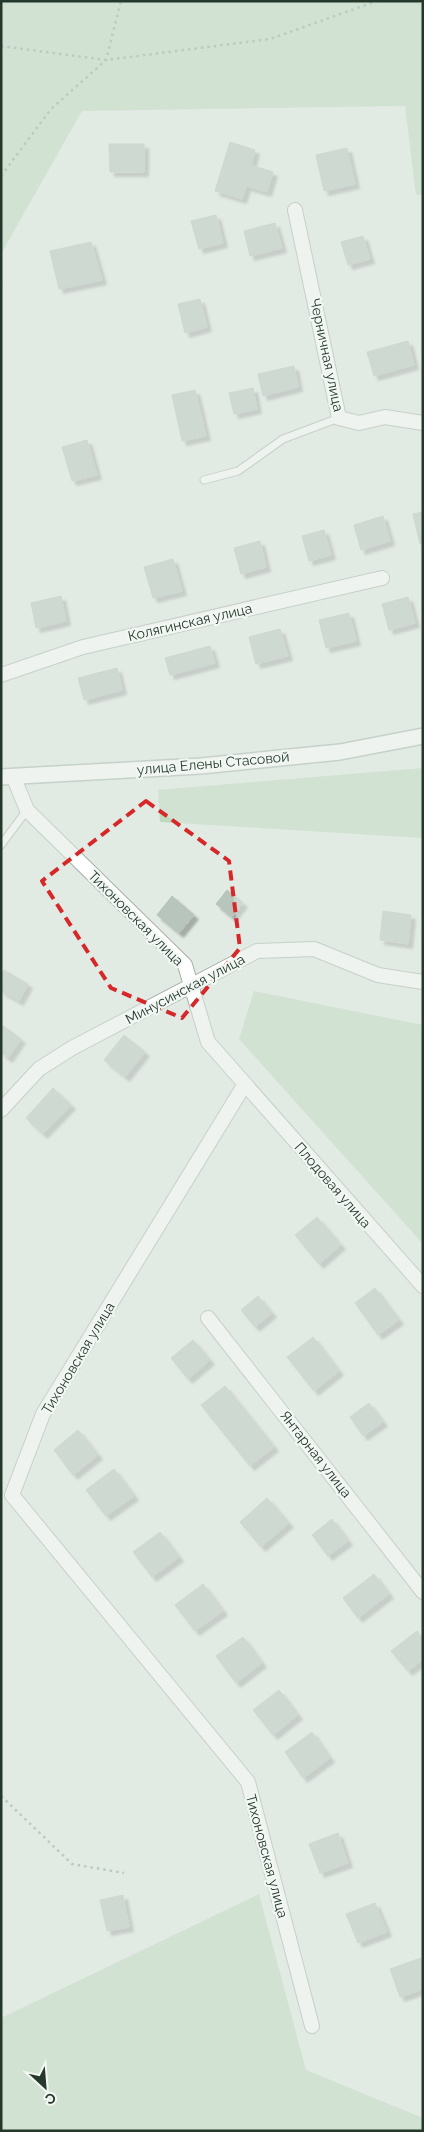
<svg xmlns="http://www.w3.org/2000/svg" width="424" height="2132" viewBox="0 0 424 2132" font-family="Raleway,sans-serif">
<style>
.green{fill:#bed9bd}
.building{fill:#b7c5bc;stroke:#b5c3b8;filter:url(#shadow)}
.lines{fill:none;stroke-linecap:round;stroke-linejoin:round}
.service-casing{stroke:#a5b1a9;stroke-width:9}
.minor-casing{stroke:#a5b1a9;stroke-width:16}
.secondary-casing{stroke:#a2b5a8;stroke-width:18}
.path{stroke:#85ab93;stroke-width:2.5;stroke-dasharray:2.5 4;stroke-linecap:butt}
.service{stroke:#fff;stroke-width:7}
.minor{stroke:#fff;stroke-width:14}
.secondary{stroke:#fff;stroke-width:15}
.marked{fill:none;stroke:#d62828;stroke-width:4;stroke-dasharray:10 6;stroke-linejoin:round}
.labels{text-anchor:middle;stroke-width:4.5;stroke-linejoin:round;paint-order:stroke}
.street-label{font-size:14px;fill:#24392c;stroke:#f2f7f3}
</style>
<defs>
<filter id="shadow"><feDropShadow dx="4.5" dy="4.5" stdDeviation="1" flood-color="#0004"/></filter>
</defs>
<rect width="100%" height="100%" fill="#e2eae4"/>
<path class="green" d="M1,1H423V194L416,195L405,106L82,111L1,254Z
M423,768V838L160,822L158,790Z
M254,991L423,1025V1244L239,1039Z
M259,1894L306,2070L423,2118V2131H1V2018Z"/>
<path class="building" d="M230,142L255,150L251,165L273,172L267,192L246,186L242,199L215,191Z
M109,144H144V172H110Z
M347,148L355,184L324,191L316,155Z
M216,215L223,243L199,249L191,221Z
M275,223L282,248L250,256L244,231Z
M363,236L370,259L348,265L341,242Z
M91,242L102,280L59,289L50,251Z
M200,299L207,327L185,333L178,304Z
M408,341L414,365L374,376L367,352Z
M294,366L298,387L263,396L258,374Z
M253,388L257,409L234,414L229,393Z
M195,390L206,436L182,441L172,395Z
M87,440L97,475L72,481L62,447Z
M423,512V544H420L413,514Z
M383,516L390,541L361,550L354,525Z
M324,530L331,555L309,561L302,536Z
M260,541L266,567L241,574L234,548Z
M173,559L182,591L153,598L144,567Z
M61,596L66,621L36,628L31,603Z
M408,597L415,623L389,630L382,604Z
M349,613L356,641L326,648L319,620Z
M280,629L288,656L256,664L249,637Z
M210,646L215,663L170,675L165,658Z
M117,668L122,690L84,700L78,678Z
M227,890L243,903L232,917L216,904Z
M172,896L194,915L179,933L157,915Z
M383,911L411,915L408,944L380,940Z
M4,970L28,984L19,1001L1,991V975Z
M2,1025L21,1039L8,1058L1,1053Z
M124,1035L145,1052L125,1077L104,1060Z
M53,1088L71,1105L43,1134L26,1118Z
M317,1217L341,1245L319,1264L295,1235Z
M375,1288L399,1320L378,1335L355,1303Z
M258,1296L272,1313L255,1327L241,1310Z
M313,1337L339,1371L314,1391L287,1357Z
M193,1340L210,1360L188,1379L171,1358Z
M225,1386L274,1447L250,1466L201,1405Z
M369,1403L383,1422L363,1436L350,1417Z
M78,1430L98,1455L73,1475L54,1450Z
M114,1469L134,1496L106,1516L86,1490Z
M267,1498L289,1523L261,1547L240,1522Z
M332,1519L348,1541L328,1556L312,1535Z
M160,1532L179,1557L152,1577L133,1552Z
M374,1574L389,1594L358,1618L343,1598Z
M203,1584L223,1611L195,1631L175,1605Z
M417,1631L423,1639V1659L408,1671L391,1651Z
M243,1637L262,1663L236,1683L216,1656Z
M279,1690L298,1715L273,1735L253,1710Z
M312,1732L330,1758L303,1778L285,1752Z
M338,1833L348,1863L320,1873L309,1844Z
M123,1895L129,1927L107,1931L100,1900Z
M375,1903L387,1932L358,1943L346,1914Z
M421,1958L423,1989L400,1997L390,1969Z"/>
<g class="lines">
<defs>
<path id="service" d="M204,480L238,471L283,439L339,418
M1,845L27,810"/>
<path id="minor" d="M295,210L339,418L359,423L385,417L423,423
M1,675L83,647L382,578
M13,776L27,810L185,965L208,1042L245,1084L43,1414L12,1495L248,1782L312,2026
M245,1084L423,1286
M1,1110L39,1069L72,1048L257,951L314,949L378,975L423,982
M208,1318L423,1592"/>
<path id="secondary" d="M1,777L201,766L340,752L423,736"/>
</defs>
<use href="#service" class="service-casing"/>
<use href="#minor" class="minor-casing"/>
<use href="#secondary" class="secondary-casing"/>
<path class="path" d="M1,46L106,60L270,39L377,1
M1,176L51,109L106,60L121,1
M1,284L2,283
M1,1796L72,1864L124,1873"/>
<use href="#service" class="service"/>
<use href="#minor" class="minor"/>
<use href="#secondary" class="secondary"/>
</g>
<path d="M0 0H424V2132H0ZM146,801L229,861L240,948L182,1018L111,988L42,881Z" fill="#e2eae4" fill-opacity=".55" fill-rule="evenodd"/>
<path class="marked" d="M146,801L229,861L240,948L182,1018L111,988L42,881Z"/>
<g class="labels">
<g class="street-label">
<text transform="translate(327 355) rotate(78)" y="5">Черничная улица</text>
<text transform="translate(190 622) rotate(-13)" y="5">Колягинская улица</text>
<text transform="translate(213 763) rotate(-5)" y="5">улица Елены Стасовой</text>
<text transform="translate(136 918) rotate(45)" y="5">Тихоновская улица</text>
<text transform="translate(185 989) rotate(-28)" y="5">Минусинская улица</text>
<text transform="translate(333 1185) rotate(49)" y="5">Плодовая улица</text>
<text transform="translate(78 1358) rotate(-59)" y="5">Тихоновская улица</text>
<text transform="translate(316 1454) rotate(52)" y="5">Янтарная улица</text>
<text transform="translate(267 1856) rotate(75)" y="5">Тихоновская улица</text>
</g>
</g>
<rect width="424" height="2132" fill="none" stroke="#24392c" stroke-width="5"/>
<g transform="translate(45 2087) rotate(154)" stroke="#f2f7f3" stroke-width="4" paint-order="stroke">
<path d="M0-4L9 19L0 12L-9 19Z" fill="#24392c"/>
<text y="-8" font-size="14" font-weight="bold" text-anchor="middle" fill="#24392c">С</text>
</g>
</svg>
